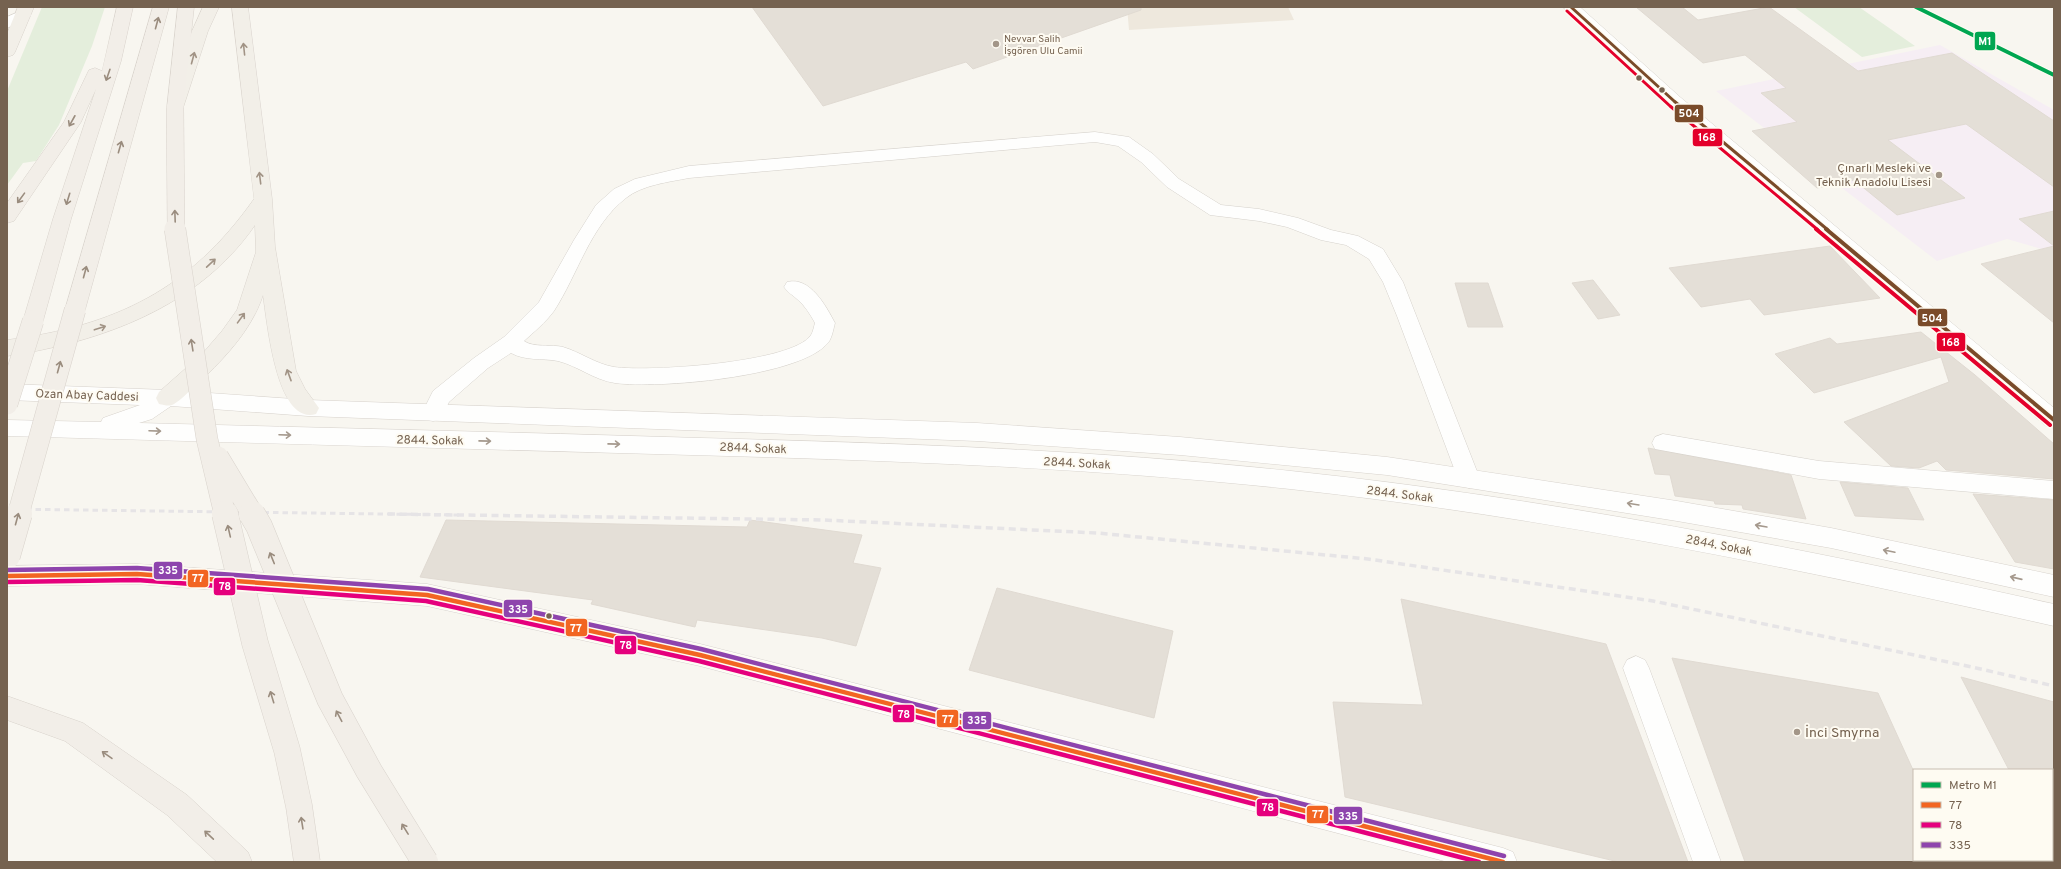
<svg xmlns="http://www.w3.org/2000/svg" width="2061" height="869" viewBox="0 0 2061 869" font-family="Overpass,sans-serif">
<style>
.residential{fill:#eee8dd}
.education{fill:#f6eef4}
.green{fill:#e4eedc}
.building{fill:#e4dfd7;stroke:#e0dad2}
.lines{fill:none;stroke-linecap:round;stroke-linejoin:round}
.minor-casing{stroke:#d6d2cc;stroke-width:1}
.secondary-casing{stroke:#d7d2cc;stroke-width:1}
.primary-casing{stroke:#d9d3cc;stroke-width:1}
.trunk-casing{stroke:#d9d3cc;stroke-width:1}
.minor{fill:#fefefd;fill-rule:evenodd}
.secondary{fill:#fefefd;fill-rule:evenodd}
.primary{fill:#f2efe8;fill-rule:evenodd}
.trunk{fill:#f2eee8;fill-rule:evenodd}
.rail-far1{stroke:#e6e4e6;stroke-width:3;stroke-dasharray:5.5 4;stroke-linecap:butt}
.rail{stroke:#e6e4e6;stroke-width:3.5;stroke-dasharray:7 4.5;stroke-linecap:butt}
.trunk-bridge-far2-casing{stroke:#d9d3cc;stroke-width:18;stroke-linecap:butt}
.trunk-bridge-far1-casing{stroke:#d9d3cc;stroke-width:22;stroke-linecap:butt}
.trunk-bridge-casing{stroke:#d9d3cc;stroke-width:27;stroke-linecap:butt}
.trunk-bridge-far2{stroke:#f2eee8;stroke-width:17}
.trunk-bridge-far1{stroke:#f2eee8;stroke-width:21}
.trunk-bridge{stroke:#f2eee8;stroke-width:26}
.bus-1-casing{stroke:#fefbf2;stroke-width:8}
.bus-2-casing{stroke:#fefbf2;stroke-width:8}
.bus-3-casing{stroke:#fefbf2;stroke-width:8}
.bus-4-far1-casing{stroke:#fefbf2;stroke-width:5.5}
.bus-4-casing{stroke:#fefbf2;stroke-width:7}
.bus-5-far1-casing{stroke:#fefbf2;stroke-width:5.5}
.bus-5-casing{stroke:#fefbf2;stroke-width:7}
.bus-1{stroke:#f26522;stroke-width:4.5}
.bus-2{stroke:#e5007d;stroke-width:4.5}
.bus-3{stroke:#8e44ad;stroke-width:4.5}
.bus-4-far1{stroke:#7a4b2a;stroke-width:3}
.bus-4{stroke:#7a4b2a;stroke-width:4}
.bus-5-far1{stroke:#e4002b;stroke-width:3}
.bus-5{stroke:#e4002b;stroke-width:4}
.metro-1-casing{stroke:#fefbf2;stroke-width:6}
.metro-1{stroke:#00a651;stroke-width:4}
.oneway{stroke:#9a8c7e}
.oneway2{stroke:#a19385}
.oneway3{stroke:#a5998d}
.poi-dot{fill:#a39688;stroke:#fefbf2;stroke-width:1.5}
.bus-dot{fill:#756250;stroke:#fefbf2;stroke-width:1.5}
.labels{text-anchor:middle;stroke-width:4;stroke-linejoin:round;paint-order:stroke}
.far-poi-label{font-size:10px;fill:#756250;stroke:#fefbf2;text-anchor:start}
.poi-label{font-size:12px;fill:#756250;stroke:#fefbf2;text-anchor:end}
.street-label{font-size:12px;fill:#756250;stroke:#fefbf2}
.near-poi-label{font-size:14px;fill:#756250;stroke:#fefbf2;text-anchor:start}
.line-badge{stroke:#fefbf2;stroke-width:1.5}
.badge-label{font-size:11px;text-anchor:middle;font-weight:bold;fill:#fff}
</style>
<rect width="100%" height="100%" fill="#f8f6f0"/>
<path class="residential" d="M1127,7H1288L1294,20L1129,30Z"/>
<path class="education" d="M1940,45L2054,110V247L2045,250L2007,239L1937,261L1716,91Z"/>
<path class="green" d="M42,7H105L92,46L59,125L36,161L23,163L7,185V91Z
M1794,7H1859L1915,46L1862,57Z"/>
<path class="building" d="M752,7H1141V10L973,69L966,62L823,106Z
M1636,7H1682L1698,20L1769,7L1858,71L1952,53L2054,121V187L1966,124L1888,140L1965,198L1897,215L1854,180L1817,188L1752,131L1797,122L1761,93L1786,88L1745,55L1703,63Z
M2054,211V246L2019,219Z
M1830,246L1880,298L1764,315L1750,299L1701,307L1669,268Z
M2054,246V323L1981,264Z
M1593,280L1620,315L1598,319L1572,283Z
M1455,283H1488L1503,327H1468Z
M1921,332L1975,375L2054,444V479L1946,470L1937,461L1919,468L1891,466L1844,422L1949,382L1941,357L1814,393L1775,354L1830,338L1837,344Z
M1648,448L1791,475L1806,519L1743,509L1742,505L1715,504L1714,501L1675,496L1670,475L1655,474Z
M1840,482L1908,488L1924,520L1855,516Z
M1973,494L2054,500V569L2015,562Z
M446,520L747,527L750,520L862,535L853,563L881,568L856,646L822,638L697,620L695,627L591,604L593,600L420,577Z
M997,588L1173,631L1154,718L969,670Z
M1401,599L1606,644L1688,862H1619L1345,797L1333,702L1423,705Z
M1672,658L1878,693L1914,772V862H1745Z
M1961,677L2054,702V770H2009Z"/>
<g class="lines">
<defs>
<path id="minor" d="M1563,7H1580L1680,97L2054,408V428L2046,426L1668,105Z
M23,10L28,12L31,15L28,18L7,28V17Z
M1095,132L1129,137L1153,154L1179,179L1221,205L1259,209L1298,218L1331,230L1358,236L1383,249L1403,282L1480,479L1477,485L1469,488L1461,485L1458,479L1397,316L1383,282L1369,259L1346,245L1321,240L1287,227L1259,221L1210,215L1167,187L1141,162L1118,146L1095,142L689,178C669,182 642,185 626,198C590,226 578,274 554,311C546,322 534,332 524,341C534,348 551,344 563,347C580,352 596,364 614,367C647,372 793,363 811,335C813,332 814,326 815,323C810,314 805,306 798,300C793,295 788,293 784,287L787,282C810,276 826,306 835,323C833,330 832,340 826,345C795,377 658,389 615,383C594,380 578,366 558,361C542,358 525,361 511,353L488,368L449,402L441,419L433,421L425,419L422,413L433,391L474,358L504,337L539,302L574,240L596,205L614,189L635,179L689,166Z
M1663,434L1819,461L2054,481V499L1819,479L1655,449L1652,443L1655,437Z
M1636,656L1645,660L1649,668L1721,862H1693L1623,668L1627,660Z"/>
<path id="secondary" d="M7,384L167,390L308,400L977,423L1180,437L1387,457L1677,501L1831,528L2054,575V597L1831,548L1677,521L1387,475L1180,455L977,441L308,416L171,406L152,419L139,423C326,428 514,432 701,438C898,443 1095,450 1291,471C1548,498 1802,548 2054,604V626C1801,569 1548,517 1290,489C1067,465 842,459 618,453C414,447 211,442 7,436V420L101,422L103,418L140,405L7,400Z
M137,564L427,584L700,644L1503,848L1513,852L1517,862H1448L700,666L427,606L137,584L7,586V566Z"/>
<path id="primary" d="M18,7H34L15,52L13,55L7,57V34Z
M203,7H219L208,31L183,108L181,112L175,113L169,112L167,108L192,31Z
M232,7H248L272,199L275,247L296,371L305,389L319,408L316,414C276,426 267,320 263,295C251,332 221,362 193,388C187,393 181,400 174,404C169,407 165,405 159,404L156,398L159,392L203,353L222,331L237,310L256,252L255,225C199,307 101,342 7,356V340C115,326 190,290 254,199Z"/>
<path id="trunk" d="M117,7H133L121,61L71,219L43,321L40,326L33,328L26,326L23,321L53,219L96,89L81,122L14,221L7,223V203L64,122L89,70L95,68L102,71Z
M153,7H169L85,310L82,315L75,317L68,315L65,310Z
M178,7H194L183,108L181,112L175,113L169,112L167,108Z
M7,696L83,723L187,795L248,852L252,862H217L167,815L65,741L7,720Z"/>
</defs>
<use href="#minor" class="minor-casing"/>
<use href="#secondary" class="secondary-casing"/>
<use href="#primary" class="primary-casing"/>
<use href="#trunk" class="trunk-casing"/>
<use href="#minor" class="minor"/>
<use href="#secondary" class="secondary"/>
<use href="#primary" class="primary"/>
<use href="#trunk" class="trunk"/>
<path class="rail-far1" d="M7,509L462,515"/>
<path class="rail" d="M388,514L824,520L1097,533L1368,559L1653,601L1972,667L2054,686"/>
<defs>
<path id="trunk-bridge-far2" d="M175,108L176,230"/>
<path id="trunk-bridge-far1" d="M175,229L207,439L225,515
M7,404L33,321
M218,457L253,515
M18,515L75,310"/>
<path id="trunk-bridge" d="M225,514L255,643L287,750L299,806L307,862
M252,514L259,526L330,699L369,771L425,862
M7,556L19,514"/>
</defs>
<use href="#trunk-bridge-far2" class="trunk-bridge-far2-casing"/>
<use href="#trunk-bridge-far1" class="trunk-bridge-far1-casing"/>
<use href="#trunk-bridge" class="trunk-bridge-casing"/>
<use href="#trunk-bridge-far2" class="trunk-bridge-far2"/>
<use href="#trunk-bridge-far1" class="trunk-bridge-far1"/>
<use href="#trunk-bridge" class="trunk-bridge"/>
<defs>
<path id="bus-1" d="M7,576L137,574L427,595L700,655L1503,862"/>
<path id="bus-2" d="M7,582L137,580L426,601L699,661L1479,862"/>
<path id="bus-3" d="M7,570L137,568L428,589L701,649L1504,856"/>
<path id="bus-4-far1" d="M1571,7L1674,101L1828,230"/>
<path id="bus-4" d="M1826,229L2054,420"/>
<path id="bus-5-far1" d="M1567,11L1670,106L1818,230"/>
<path id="bus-5" d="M1816,229L2050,425"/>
</defs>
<use href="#bus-1" class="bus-1-casing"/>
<use href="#bus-2" class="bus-2-casing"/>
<use href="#bus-3" class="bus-3-casing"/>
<use href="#bus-4-far1" class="bus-4-far1-casing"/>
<use href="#bus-4" class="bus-4-casing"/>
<use href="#bus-5-far1" class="bus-5-far1-casing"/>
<use href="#bus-5" class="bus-5-casing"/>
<use href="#bus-1" class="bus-1"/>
<use href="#bus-2" class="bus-2"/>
<use href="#bus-3" class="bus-3"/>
<use href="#bus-4-far1" class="bus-4-far1"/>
<use href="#bus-4" class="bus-4"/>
<use href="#bus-5-far1" class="bus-5-far1"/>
<use href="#bus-5" class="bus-5"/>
<defs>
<path id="metro-1" d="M1916,7L2054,75"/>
</defs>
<use href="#metro-1" class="metro-1-casing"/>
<use href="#metro-1" class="metro-1"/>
</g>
<defs><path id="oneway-shaft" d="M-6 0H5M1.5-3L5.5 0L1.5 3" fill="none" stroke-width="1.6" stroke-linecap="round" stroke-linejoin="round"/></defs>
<g class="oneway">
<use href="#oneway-shaft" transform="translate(157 23) rotate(-75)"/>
<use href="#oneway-shaft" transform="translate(108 75) rotate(109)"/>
<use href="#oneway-shaft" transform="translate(72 121) rotate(119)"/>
<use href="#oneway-shaft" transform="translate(120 147) rotate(-74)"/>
<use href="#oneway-shaft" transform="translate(21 198) rotate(126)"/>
<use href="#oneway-shaft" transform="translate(68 199) rotate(107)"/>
<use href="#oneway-shaft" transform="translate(175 216) rotate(-92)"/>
<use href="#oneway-shaft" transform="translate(85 272) rotate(-75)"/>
<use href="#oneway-shaft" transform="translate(192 345) rotate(-99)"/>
<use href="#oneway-shaft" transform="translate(59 367) rotate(-75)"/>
<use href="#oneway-shaft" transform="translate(17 519) rotate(-75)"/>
<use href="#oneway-shaft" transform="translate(229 531) rotate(-103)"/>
<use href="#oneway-shaft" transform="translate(272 558) rotate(-112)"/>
<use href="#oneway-shaft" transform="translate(272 697) rotate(-107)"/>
<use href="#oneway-shaft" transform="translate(339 716) rotate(-118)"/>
<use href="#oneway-shaft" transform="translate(107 755) rotate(-145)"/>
<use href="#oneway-shaft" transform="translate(302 823) rotate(-99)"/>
<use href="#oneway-shaft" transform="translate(405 829) rotate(-122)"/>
<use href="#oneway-shaft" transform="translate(209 835) rotate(-137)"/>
</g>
<g class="oneway2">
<use href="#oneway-shaft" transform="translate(244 49) rotate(-96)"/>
<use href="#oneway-shaft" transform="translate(193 58) rotate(-75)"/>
<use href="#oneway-shaft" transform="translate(260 178) rotate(-97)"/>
<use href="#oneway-shaft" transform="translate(211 263) rotate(-43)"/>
<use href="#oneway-shaft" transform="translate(241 318) rotate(-54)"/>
<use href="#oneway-shaft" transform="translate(100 328) rotate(-18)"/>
<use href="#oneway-shaft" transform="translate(289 375) rotate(-110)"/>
</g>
<g class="oneway3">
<use href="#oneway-shaft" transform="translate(155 431) rotate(2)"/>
<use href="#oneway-shaft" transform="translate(285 435) rotate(2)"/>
<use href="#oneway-shaft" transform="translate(485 441) rotate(1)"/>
<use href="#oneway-shaft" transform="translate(614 444) rotate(1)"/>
<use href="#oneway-shaft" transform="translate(1633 504) rotate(-171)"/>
<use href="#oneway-shaft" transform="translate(1761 526) rotate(-170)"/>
<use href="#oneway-shaft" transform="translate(1889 551) rotate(-168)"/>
<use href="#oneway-shaft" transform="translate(2016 578) rotate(-167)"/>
</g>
<g class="poi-dot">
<circle cx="996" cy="44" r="4"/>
<circle cx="1939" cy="175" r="4"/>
<circle cx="1797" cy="732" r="4"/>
</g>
<g class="bus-dot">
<circle cx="1639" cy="78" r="3.5"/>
<circle cx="1662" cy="90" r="3.5"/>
<circle cx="549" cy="616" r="3.5"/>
</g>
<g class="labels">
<g class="far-poi-label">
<text x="1004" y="42">Nevvar Salih<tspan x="1004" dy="12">İşgören Ulu Camii</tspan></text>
</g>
<g class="poi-label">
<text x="1931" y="172">Çınarlı Mesleki ve<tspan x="1931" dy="14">Teknik Anadolu Lisesi</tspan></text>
</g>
<g class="street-label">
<text transform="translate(87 395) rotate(2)" y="4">Ozan Abay Caddesi</text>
<text transform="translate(430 440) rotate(1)" y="4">2844. Sokak</text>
<text transform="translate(753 448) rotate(2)" y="4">2844. Sokak</text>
<text transform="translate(1077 463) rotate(3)" y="4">2844. Sokak</text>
<text transform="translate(1400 494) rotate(7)" y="4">2844. Sokak</text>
<text transform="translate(1719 545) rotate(11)" y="4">2844. Sokak</text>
</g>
<g class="near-poi-label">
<text x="1805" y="737">İnci Smyrna</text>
</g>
</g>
<g class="line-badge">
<rect x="1974" y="31" width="22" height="20" rx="4" fill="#00a651"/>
<rect x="1674" y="104" width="30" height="19" rx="4" fill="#7a4b2a"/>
<rect x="1692" y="128" width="31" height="19" rx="4" fill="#e4002b"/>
<rect x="1917" y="308" width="31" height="19" rx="4" fill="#7a4b2a"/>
<rect x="1936" y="332" width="30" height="20" rx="4" fill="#e4002b"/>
<rect x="153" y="561" width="30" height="19" rx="4" fill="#8e44ad"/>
<rect x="187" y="569" width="22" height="19" rx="4" fill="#f26522"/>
<rect x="213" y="577" width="23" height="19" rx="4" fill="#e5007d"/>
<rect x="503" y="599" width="30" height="19" rx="4" fill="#8e44ad"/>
<rect x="565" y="618" width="23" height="19" rx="4" fill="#f26522"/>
<rect x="614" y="635" width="23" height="20" rx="4" fill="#e5007d"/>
<rect x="892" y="704" width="23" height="19" rx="4" fill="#e5007d"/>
<rect x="936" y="709" width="23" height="19" rx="4" fill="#f26522"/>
<rect x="962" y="711" width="30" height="19" rx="4" fill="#8e44ad"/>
<rect x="1256" y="798" width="23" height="19" rx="4" fill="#e5007d"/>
<rect x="1306" y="805" width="23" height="19" rx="4" fill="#f26522"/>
<rect x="1333" y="806" width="30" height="19" rx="4" fill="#8e44ad"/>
</g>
<g class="badge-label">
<text x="1985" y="45">M1</text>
<text x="1689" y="117">504</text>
<text x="1707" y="141">168</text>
<text x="1932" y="322">504</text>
<text x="1951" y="346">168</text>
<text x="168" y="574">335</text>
<text x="198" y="582">77</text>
<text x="225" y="590">78</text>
<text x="518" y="613">335</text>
<text x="576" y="632">77</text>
<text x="626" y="649">78</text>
<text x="904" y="718">78</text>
<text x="948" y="723">77</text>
<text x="977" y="724">335</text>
<text x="1268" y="811">78</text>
<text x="1318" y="818">77</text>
<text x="1348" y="820">335</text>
</g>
<rect width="2061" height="869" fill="none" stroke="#756250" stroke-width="16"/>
<rect x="1913" y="769" width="140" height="92" fill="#fefbf2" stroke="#c7beb1"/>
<rect x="1921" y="782" width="20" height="6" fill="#00a651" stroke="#c7beb1"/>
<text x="1949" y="789" font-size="12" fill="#756250">Metro M1</text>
<rect x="1921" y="802" width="20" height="6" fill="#f26522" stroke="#c7beb1"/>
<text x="1949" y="809" font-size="12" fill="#756250">77</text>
<rect x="1921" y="822" width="20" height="6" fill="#e5007d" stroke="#c7beb1"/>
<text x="1949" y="829" font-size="12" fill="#756250">78</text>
<rect x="1921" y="842" width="20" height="6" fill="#8e44ad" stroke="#c7beb1"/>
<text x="1949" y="849" font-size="12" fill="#756250">335</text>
</svg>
